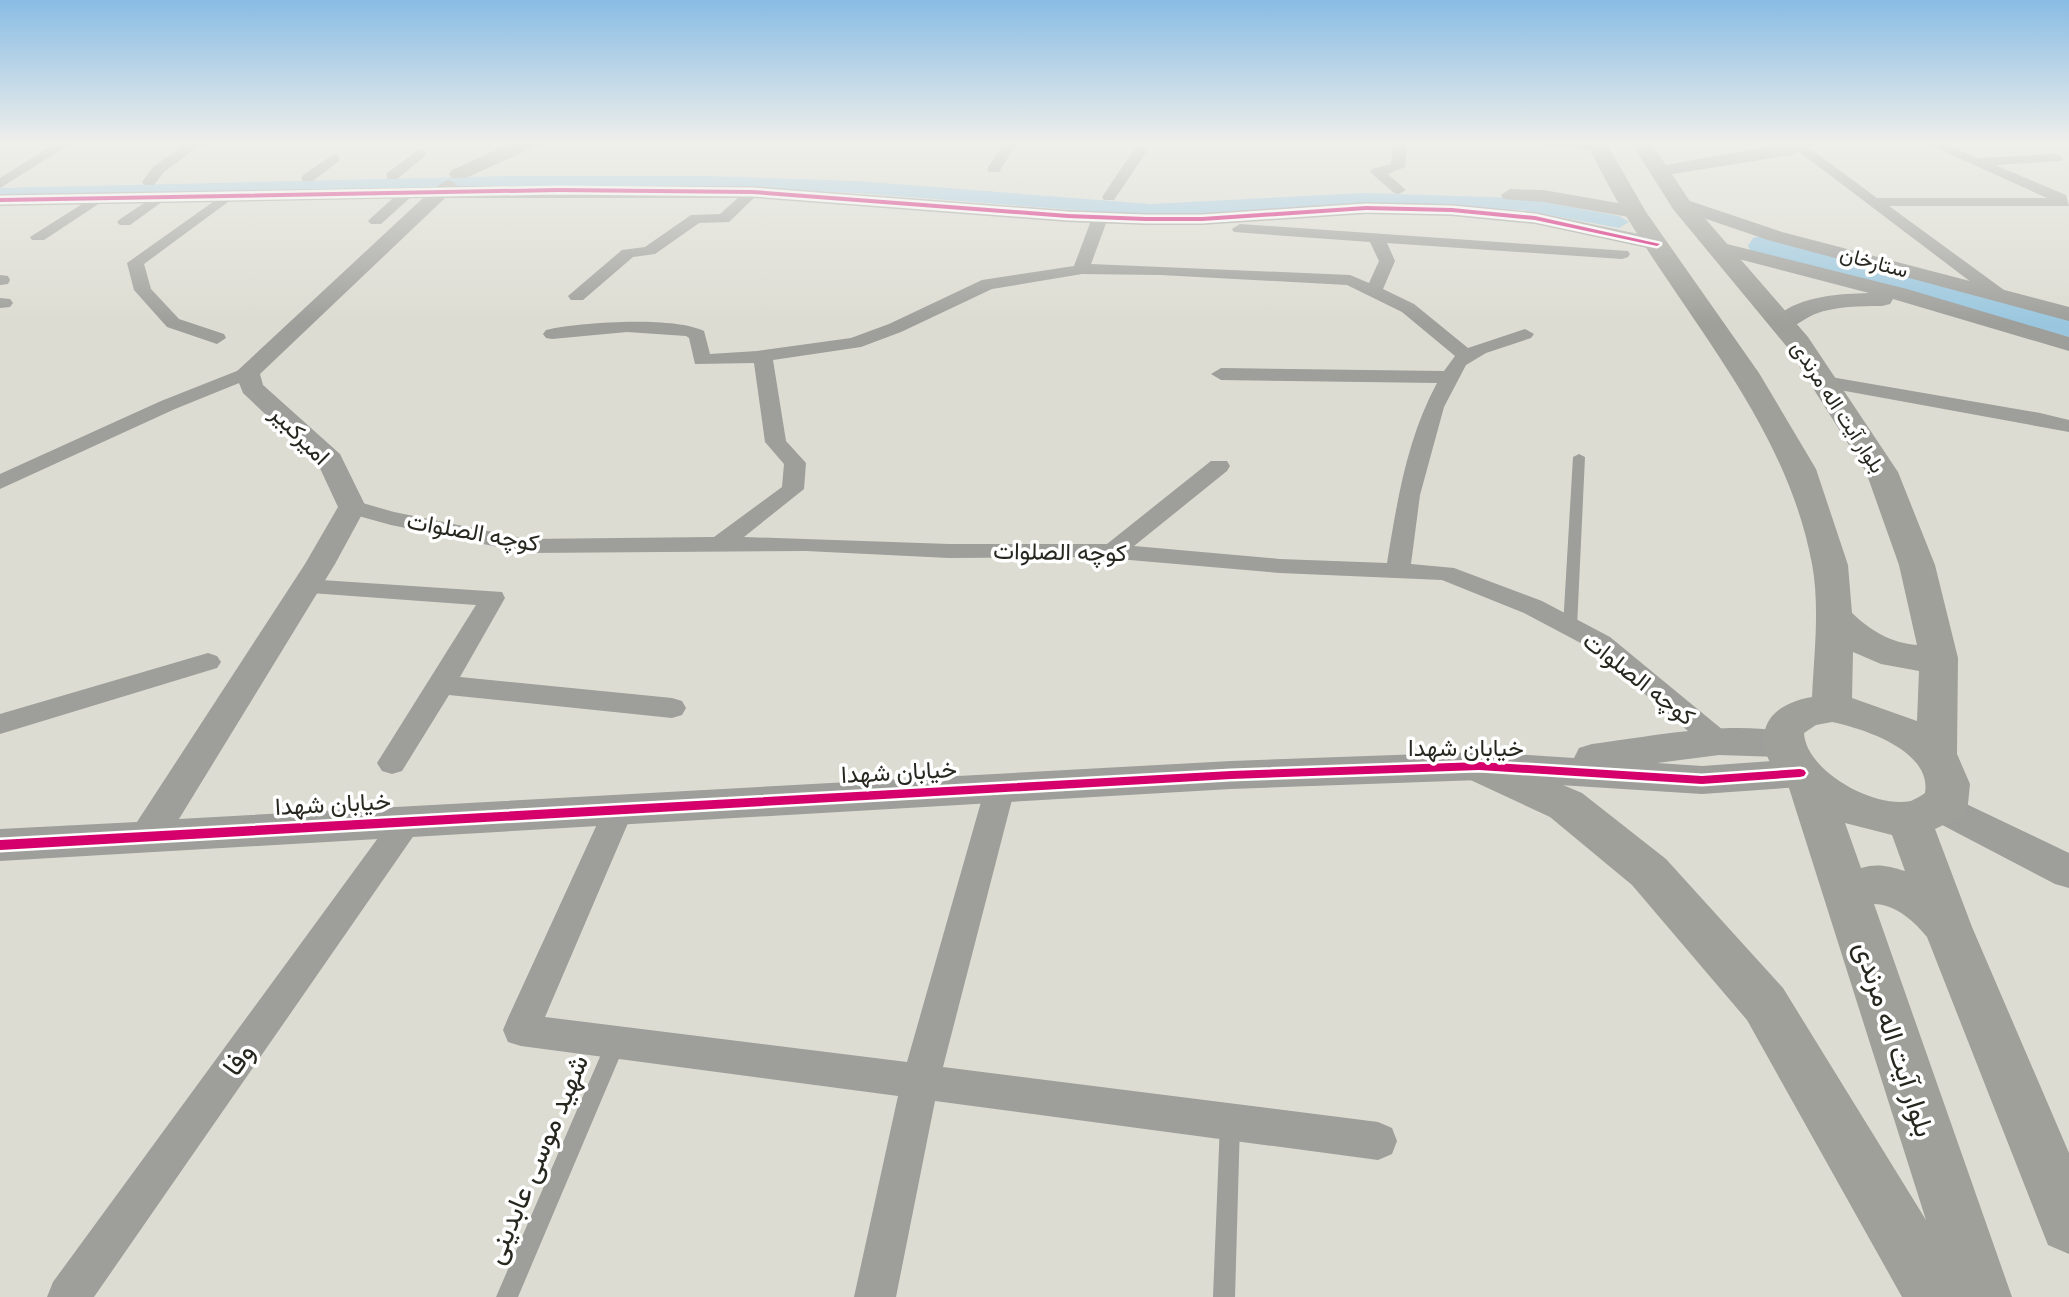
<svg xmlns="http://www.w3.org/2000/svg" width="2069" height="1297" viewBox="0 0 2069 1297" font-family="Spectral,Vazirmatn,serif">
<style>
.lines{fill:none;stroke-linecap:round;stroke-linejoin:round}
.canal{fill:#9ac7df;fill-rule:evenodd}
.river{fill:#9ac7df;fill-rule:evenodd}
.service{fill:#9e9e9a;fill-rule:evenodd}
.minor{fill:#9e9e9a;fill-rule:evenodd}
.tertiary{fill:#9e9e9a;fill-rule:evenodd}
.secondary{fill:#9d9d97;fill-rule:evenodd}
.primary{fill:#a0a09b;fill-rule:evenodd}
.cycleway-casing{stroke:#fff;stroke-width:5}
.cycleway{fill:#d6006c;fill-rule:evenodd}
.labels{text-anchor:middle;stroke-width:7;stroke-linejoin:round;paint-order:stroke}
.far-street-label{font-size:21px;fill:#272720;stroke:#fff}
.street-label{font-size:24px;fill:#272720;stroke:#fff}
.near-street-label{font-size:28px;fill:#272720;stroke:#fff}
</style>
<rect width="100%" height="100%" fill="#dcdcd2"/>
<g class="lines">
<path class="canal" d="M505,176H711L857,181L1151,204L1364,193L1522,198L1619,216L1629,222L1619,228L1522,210L1364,205L1151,216L857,193L711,186H505L0,200V188Z"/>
<path class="river" d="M1766,235L2069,313V337L1753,254L1748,246L1753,238Z"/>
<path class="service" d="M1579,454L1585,457L1577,627L1570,631L1563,627L1573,457Z
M616,1033L623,1036L626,1042L518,1297H496L609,1036Z
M1230,1113L1237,1116L1240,1123L1235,1297H1213L1220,1123L1223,1116Z"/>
<path class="minor" d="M59,141H75L0,188V178Z
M190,141H206L164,172L154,185H144L142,182L154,166Z
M1005,141H1018L999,172H989L987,169Z
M1393,141H1407L1405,167L1388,174L1406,190L1399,194L1394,193L1370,172L1372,169L1391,164Z
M1537,141L1604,144L1606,147L1599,151L1543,145Z
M1785,141H1800L1877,198H2047L1921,141H1939L1978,158L2056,154L2063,158L2061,161L1995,165L2066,195L2069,206H1889L2004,290L2007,294L2004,298H1992Z
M1140,147L1147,151L1116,197L1114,200H1104L1102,197L1135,148Z
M420,149L427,153L425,156L397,179H387V173Z
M334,154L339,155V161L313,181H303L301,178L303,175Z
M753,188L760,192L729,222L699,223L655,254L633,257L583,300H571L568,296L622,250L645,247L691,215L720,214L748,189Z
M407,189L412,190L414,193L412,196L381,224H371L368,221L371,218L402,190Z
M161,192L168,196L166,199L130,225H120L117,222L120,219Z
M227,192L234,196L232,199L144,264L151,289L179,319L224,334L226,338L217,344L167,327L134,290L127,263Z
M98,194L105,198L103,201L44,240H32L30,237Z
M1100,213L1108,218L1091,264L1350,275L1369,283L1379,261L1370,242L1234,232L1232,229L1240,224L1628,251L1630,254L1628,257L1622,259L1387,243L1395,261L1383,289L1414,304L1468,348L1525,329L1534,334L1531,338L1486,353L1466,365L1444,407L1420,495L1411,564L1454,568L1542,601L1610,637L1729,735L1733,742L1729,749L1719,752L1709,749L1592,649L1524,613L1442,580L1280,573L1095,557L949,558L806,551L527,553L391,525L344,512L341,507L344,502L352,500L394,512L527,539L714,537L782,487L784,464L765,442L754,363L695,364L689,338L686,336L627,332L552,339L546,338L543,334L546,330C580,322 673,316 704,331L710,354L757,351L851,338L889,324L982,280L1074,266L1092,218ZM1082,274L1161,275L1347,285L1402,312L1455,356L1444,371L1221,368L1211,374L1221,380L1437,383C1407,438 1397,502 1387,563L1280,559L1134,546L1227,471L1230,466L1227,461H1211L1107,544H949L744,537L804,489L806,463L786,441L773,360L861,347L901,332L992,289Z
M0,275L8,276L10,280L8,284L0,285Z
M0,298L10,299L13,303L10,307L0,308Z
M247,367L257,373L254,377L175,409L0,489V474L161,401Z
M1825,376L2040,413L2069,420V432L1818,386L1815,382L1818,378Z
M306,579L502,592L505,598L460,677L672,698L682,701L686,708L682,715L672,718L449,695L402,771L392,774L382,771L377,763L382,755L476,605L297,592L294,587L297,582Z
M208,653L217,656L221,662L217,668L0,734V714Z
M1000,777L1011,780L1015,788L943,1067L1378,1122L1392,1128L1397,1141L1392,1154L1378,1160L935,1101L896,1297H854L898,1096L521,1046L508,1042L503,1030L508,1018L604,809L608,801L619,797L630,801L634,809L545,1017L907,1062L985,788L989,780Z
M408,808L419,812L423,820L419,828L94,1297H47L53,1282L397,812Z"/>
<path class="tertiary" d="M1798,141H1823L1791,155L1660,176L1651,171L1660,166Z
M447,180L454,182L456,186H753L1068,210L1146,213H1202L1366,202L1452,204L1535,212L1657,238L1664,240L1667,244L1664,248L1657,250L1535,224L1452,216L1366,214L1202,225H1146L1068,222L753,198H445L260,374L263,385L340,454L366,507L335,564L179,819L1231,761L1479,752L1574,758L1579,748L1592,744C1651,737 1739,718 1795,735L1800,744L1795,753L1782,757L1719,755L1657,763L1702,766L1800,759L1813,763L1819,773L1813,783L1800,787L1702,794L1479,780L1231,789L0,861V829L137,822L305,564L338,507L318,464L243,393L235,373L423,198L0,206V194L436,187Z
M1510,189L1543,190L1635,206L1645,212L1635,218L1543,202L1503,199L1501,195Z
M1681,198L1782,232L2069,307V321L1768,240L1674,208L1671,204L1674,200Z
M1715,241L1907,289L2069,337V351L1893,299L1890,304L1882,306C1860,306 1836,306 1815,314C1800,320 1791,333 1774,329L1771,324C1790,296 1838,294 1869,293L1708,251L1705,247L1708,243Z
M1939,791L2069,853V888L2055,884L1925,816L1920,806L1925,796Z"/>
<path class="secondary" d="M515,141H540L538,145L466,178H452L449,174L452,170Z"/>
<path class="primary" d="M1585,141H1605L1646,212L1759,373L1816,469L1848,565L1852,613C1871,631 1891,643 1917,645L1899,565L1866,472L1787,347L1673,209L1630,141H1650L1689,200L1808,337L1898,472L1935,565L1958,658L1957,754L1970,784L1968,804L1962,816L1935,829L1972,927L2069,1153V1254L2048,1245L1927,937C1914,921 1895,904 1874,904L2012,1297H1902L1747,1020L1632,885L1550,817L1464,777L1458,766L1464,755L1479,750L1582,793L1666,859L1783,988L1926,1220L1789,788C1751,750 1754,707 1812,697C1814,654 1820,607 1812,564C1787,429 1692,326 1623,211C1610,189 1598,165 1585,141ZM1853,652L1881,664L1919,671L1917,721L1852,698ZM1832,722C1865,729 1932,751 1925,793C1921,796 1915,799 1911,801C1874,809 1806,771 1804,733L1816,725ZM1845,823L1892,835L1905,871C1889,866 1877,863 1861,868Z"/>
<defs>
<path id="cycleway" d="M558,188L753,190L1068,214L1146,217H1202L1366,206L1452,208L1535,216L1660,244L1657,246L1535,220L1452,212L1366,210L1202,221H1146L1068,218L753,194L558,192L0,202V198Z
M1479,762L1702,776L1800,769L1804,770L1806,773L1804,776L1800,777L1702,784L1479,770L1231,779L0,850V840L1231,771Z"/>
</defs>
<use href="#cycleway" class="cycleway-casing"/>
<use href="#cycleway" class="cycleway"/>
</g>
<linearGradient id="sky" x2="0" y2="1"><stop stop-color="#89bce4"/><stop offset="0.44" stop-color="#efefeb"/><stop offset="1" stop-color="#efefeb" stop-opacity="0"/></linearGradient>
<rect width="2069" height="323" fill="url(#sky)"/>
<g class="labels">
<g class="far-street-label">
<text transform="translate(1874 262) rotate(15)" y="7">ستارخان</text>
<text transform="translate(1838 407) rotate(57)" y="7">بلوار آیت اله مرندی</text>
</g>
<g class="street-label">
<text transform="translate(300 435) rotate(45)" y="8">امیرکبیر</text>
<text transform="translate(473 532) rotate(10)" y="8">کوچه الصلوات</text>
<text transform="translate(1060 552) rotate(1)" y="8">کوچه الصلوات</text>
<text transform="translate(1639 679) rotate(38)" y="8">کوچه الصلوات</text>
<text x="1466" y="756">خیابان شهدا</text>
<text transform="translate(899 772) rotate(-3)" y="8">خیابان شهدا</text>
<text transform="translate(333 804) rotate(-3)" y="8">خیابان شهدا</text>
</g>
<g class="near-street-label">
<text transform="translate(1895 1039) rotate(72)" y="10">بلوار آیت اله مرندی</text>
<text transform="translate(238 1059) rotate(-54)" y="10">وفا</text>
<text transform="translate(536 1159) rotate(-67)" y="10">شهید موسی عابدینی</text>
</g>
</g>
</svg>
